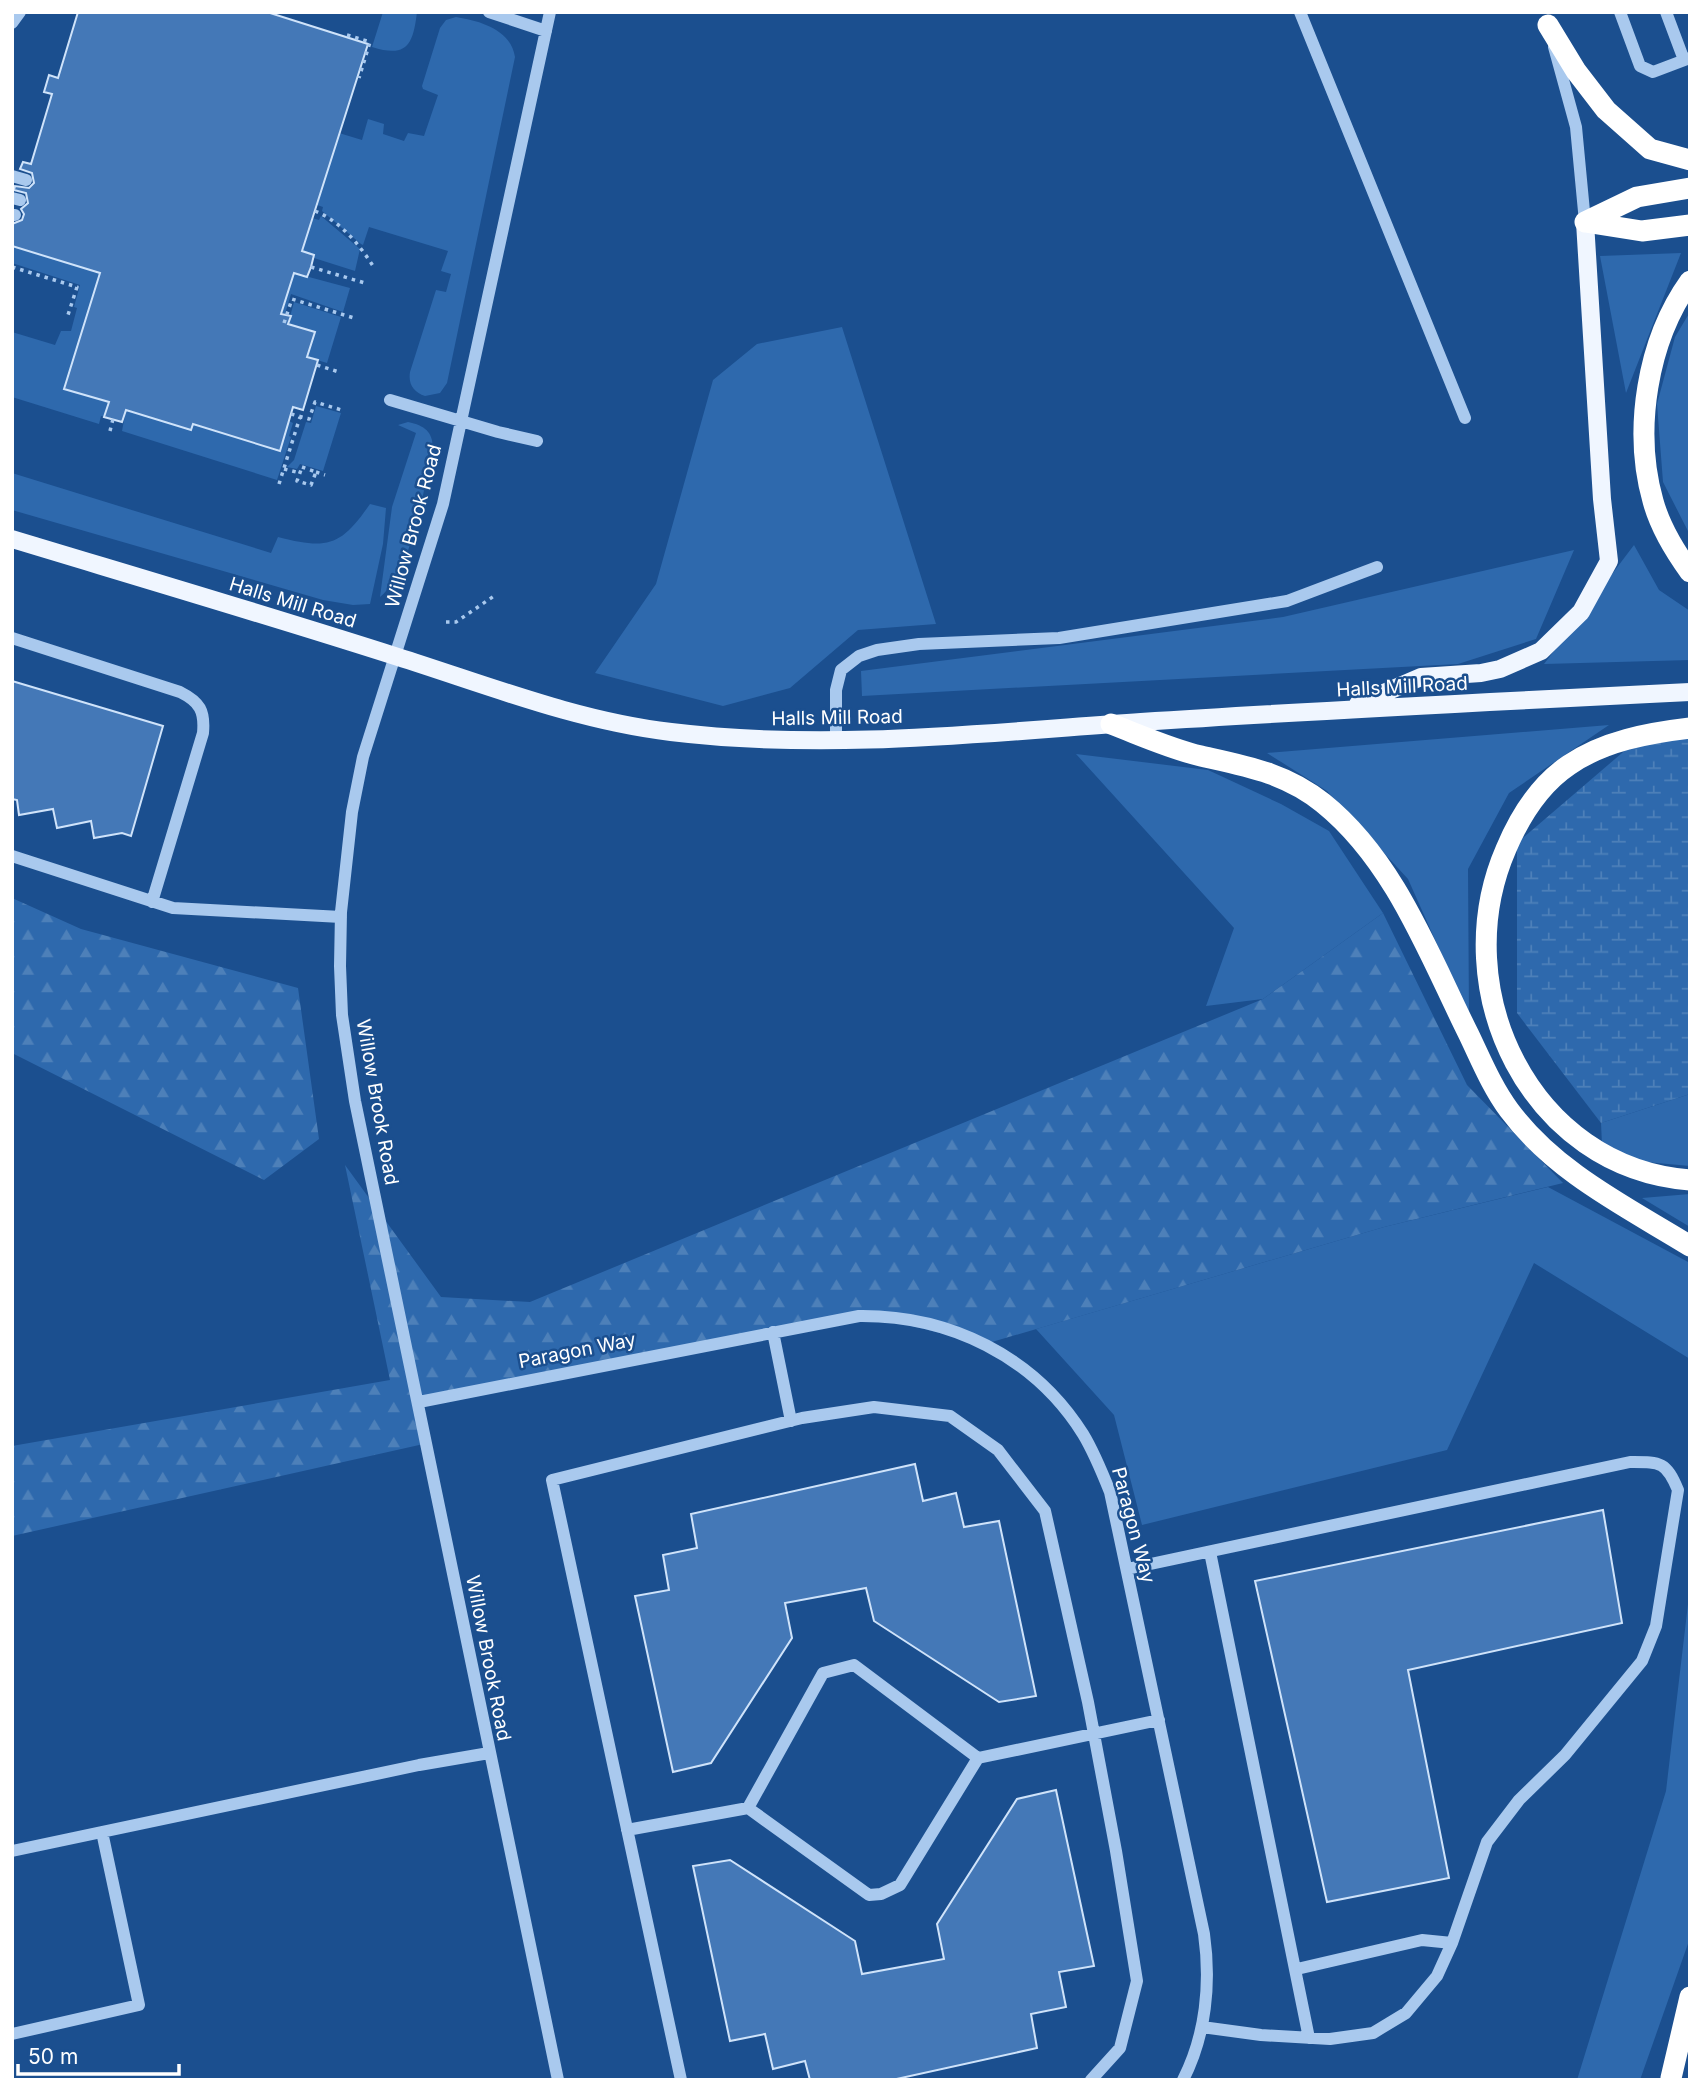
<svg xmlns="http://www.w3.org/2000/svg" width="1702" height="2092" viewBox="0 0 1702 2092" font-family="Inter,sans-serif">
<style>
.green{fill:#2e69ad}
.forest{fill:url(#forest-firs)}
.wetland{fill:url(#wetland-marsh)}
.building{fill:#4478b7;stroke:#cfe3fa;stroke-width:2}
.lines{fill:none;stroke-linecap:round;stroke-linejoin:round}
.path{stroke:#a9c9ee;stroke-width:3.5;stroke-dasharray:3.5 5;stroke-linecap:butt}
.minor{stroke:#a9c9ee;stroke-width:12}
.major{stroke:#f0f6ff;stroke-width:18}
.highway{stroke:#fff;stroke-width:21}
.labels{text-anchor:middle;stroke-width:5;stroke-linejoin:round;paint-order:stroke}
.street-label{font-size:19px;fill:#fff;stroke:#1b4f8f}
</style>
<defs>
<pattern id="forest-firs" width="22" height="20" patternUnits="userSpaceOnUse" patternTransform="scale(1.75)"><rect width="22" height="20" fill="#2e69ad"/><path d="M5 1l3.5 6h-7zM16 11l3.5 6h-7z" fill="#4d80b9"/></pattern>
<pattern id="wetland-marsh" width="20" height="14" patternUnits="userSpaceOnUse" patternTransform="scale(1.75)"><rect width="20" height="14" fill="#2e69ad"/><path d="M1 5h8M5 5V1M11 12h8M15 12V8" fill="none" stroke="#4d80b9"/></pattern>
</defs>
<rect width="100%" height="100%" fill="#1b4f8f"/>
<path class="green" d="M383,12H417C413,45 407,58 372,47Z
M456,17C481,21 511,30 515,57L447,383L440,393L425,396C414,392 408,385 410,372L436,290L446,292L451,274L441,271L448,251L369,227L363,245L361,244L322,211L323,207L317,205L339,133L362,140L368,119L384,124L383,134L404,141L408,133L424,136L438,95L423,89L422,86L440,28L446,20Z
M321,216L360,249L355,271L314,258V255L302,251L312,218L319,220Z
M12,246L134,284L65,389L109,402L104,417L101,416L99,424L12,397V332L55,345L61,331H71L77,308L74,307L80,285L12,263Z
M1681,253L1626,393L1600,256Z
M294,273L350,288L343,312L291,294L285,314L282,313Z
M294,302L341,317L327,363L307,357L315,332L288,324Z
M1690,312V535L1663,482L1657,404L1675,337Z
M842,327L936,624L858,630L790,688L723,706L595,673L656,584L713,380L757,344Z
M316,406L341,413L323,471L300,464L297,469L287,467L294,460L306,422L311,423Z
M126,410L191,430L193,424L280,451L289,421L293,423L289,436L291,437L277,480L122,431Z
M408,422C428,426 435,435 432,455C422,494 412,571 380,597L392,507L416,433L398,425Z
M12,473L271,553L278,537C328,550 341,546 370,504L386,508L383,544L370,604L353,605L323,600L12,510Z
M1634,545L1659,590L1690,611V660L1544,664Z
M1574,550L1536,639L1458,664L862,696L861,671L1283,617Z
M1609,725L1509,793L1468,869L1469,1016L1408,879L1327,791L1267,753Z
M1076,754L1208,770L1281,804L1329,831L1383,913L1263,999L1206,1006L1234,928Z
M1690,1094V1166L1635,1161L1602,1145L1601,1123Z
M1548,1187L1690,1263V1359L1534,1263L1447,1450L1142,1525L1114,1415L1036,1329L1384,1227Z
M1690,1194V1227L1642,1198Z
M1690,1587V1938L1640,2080H1577L1666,1791Z"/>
<path class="forest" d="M12,898L81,929L298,988L319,1139L264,1180L12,1053Z
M1383,913L1467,1085L1563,1183L1384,1227L985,1344L859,1313L419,1397L428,1443L12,1536V1446L390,1380L345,1165L441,1297L530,1302L1263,999Z"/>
<path class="wetland" d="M1690,737V1094L1601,1123L1517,1013V843L1636,741Z"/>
<path class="building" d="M78,12H267L368,44L302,251L314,255L311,267L307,277L294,273L281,314L291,316L288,324L315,332L307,357L318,360L303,410L293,407L280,451L193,424L191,430L126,410L122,422L104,417L109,402L64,389L100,273L12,246V224L22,220L24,214L21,209L28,203L26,193L14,190L15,186L29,188L34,183L32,173L20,169L23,162L31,164L52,94L44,92L49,75L58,78Z
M12,681L163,726L131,836L122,833L94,838L91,821L57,828L53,809L19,815L17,800L12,799Z
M915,1464L923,1501L956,1493L964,1527L999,1521L1036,1696L999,1702L874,1621L866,1588L785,1603L792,1638L711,1763L673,1772L635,1596L669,1590L663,1555L697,1548L691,1514Z
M1603,1510L1622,1623L1408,1670L1449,1878L1327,1902L1255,1581Z
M1056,1790L1094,1966L1059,1972L1066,2007L1031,2014L1037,2048L892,2080H810L805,2061L773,2069L765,2034L730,2041L693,1866L730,1860L855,1941L862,1974L944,1959L937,1924L1017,1799Z"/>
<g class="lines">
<path class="path" d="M347,35L370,42L359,78
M315,211C340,221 359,244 373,266
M12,267L77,287L67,318
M311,267L365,283
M284,323L292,299L354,318
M317,365L339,372
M291,414L309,419L315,402L345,411
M110,431L113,419
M302,467L316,472L311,485L297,481Z
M284,469L300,473
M316,472L325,475
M279,484L300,417
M446,622H456L494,596"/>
<path class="minor" d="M489,12L546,31
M550,12L443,504L363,757L352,812L341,912L340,966L342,1015L355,1101L558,2080
M1300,12L1465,418
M1620,12L1640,66L1653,72L1690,58
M1666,12L1684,60
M12,23L20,12
M1554,47L1576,127L1585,222
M12,176L26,180
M12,198L20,200
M12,215H15
M390,400L498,432L537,441
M12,638L180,692C200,702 205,711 203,733L152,902
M836,742V690L841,670L859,656L877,650L919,644L1059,638L1287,601L1377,567
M12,856L173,908L341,917
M773,1332L791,1421
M419,1402L859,1316C949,1315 1034,1356 1083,1434C1094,1452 1102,1472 1110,1492L1204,1934C1211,1983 1206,2035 1183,2080
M1210,1552L1309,2038
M1127,1569L1630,1462C1660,1462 1666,1461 1678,1490L1656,1626L1642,1661L1565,1755L1519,1800L1487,1842L1452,1943L1437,1976L1406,2013L1373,2033L1330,2039L1261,2035L1202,2027
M978,1758L900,1885L881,1894L869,1895L748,1808L823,1673L854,1665L978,1758L1159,1720
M627,1830L748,1808
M12,1851L419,1765L489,1753
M1297,1969L1422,1940L1452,1943
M12,2034L139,2005L102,1832
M681,2080L552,1480L802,1418L874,1407L950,1416L998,1450L1045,1511L1088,1702L1116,1851L1137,1981L1120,2048L1091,2080"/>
<path class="major" d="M12,539C141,578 270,616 398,657C487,685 577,721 671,732C827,751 985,733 1141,722C1324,710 1507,701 1690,692
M1358,704L1421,677L1481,673L1500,669L1541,651L1581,612L1609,561L1602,499L1585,222"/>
<path class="highway" d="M1548,25L1576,71L1606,110L1650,149L1690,160
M1585,222L1637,197L1690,188
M1585,222L1642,231L1690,225
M1690,281C1647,341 1633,430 1653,501C1660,527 1674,550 1690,572
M1111,724C1140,735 1171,749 1201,756C1246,766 1286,773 1323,803C1395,861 1429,955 1469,1035C1481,1060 1492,1087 1509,1110C1555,1172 1625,1206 1690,1246
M1690,728C1648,733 1604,741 1569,765C1539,785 1520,816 1506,849C1445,989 1530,1168 1690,1180
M1671,2078L1690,1997"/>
</g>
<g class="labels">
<g class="street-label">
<text transform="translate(413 526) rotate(-75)" y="7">Willow Brook Road</text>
<text transform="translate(293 602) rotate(17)" y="7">Halls Mill Road</text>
<text transform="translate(1402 686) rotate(-3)" y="7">Halls Mill Road</text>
<text transform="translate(837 717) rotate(-1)" y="7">Halls Mill Road</text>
<text transform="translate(378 1102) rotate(80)" y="7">Willow Brook Road</text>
<text transform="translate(577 1350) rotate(-11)" y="7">Paragon Way</text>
<text transform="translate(1134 1525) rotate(75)" y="7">Paragon Way</text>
<text transform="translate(489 1658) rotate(79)" y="7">Willow Brook Road</text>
</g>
</g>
<rect width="1702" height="2092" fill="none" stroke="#ffffff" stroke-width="28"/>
<path d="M18 2064v10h161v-10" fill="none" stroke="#ffffff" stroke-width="3.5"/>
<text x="28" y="2064" font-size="21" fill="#ffffff" stroke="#1b4f8f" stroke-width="5" paint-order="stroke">50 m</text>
</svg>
